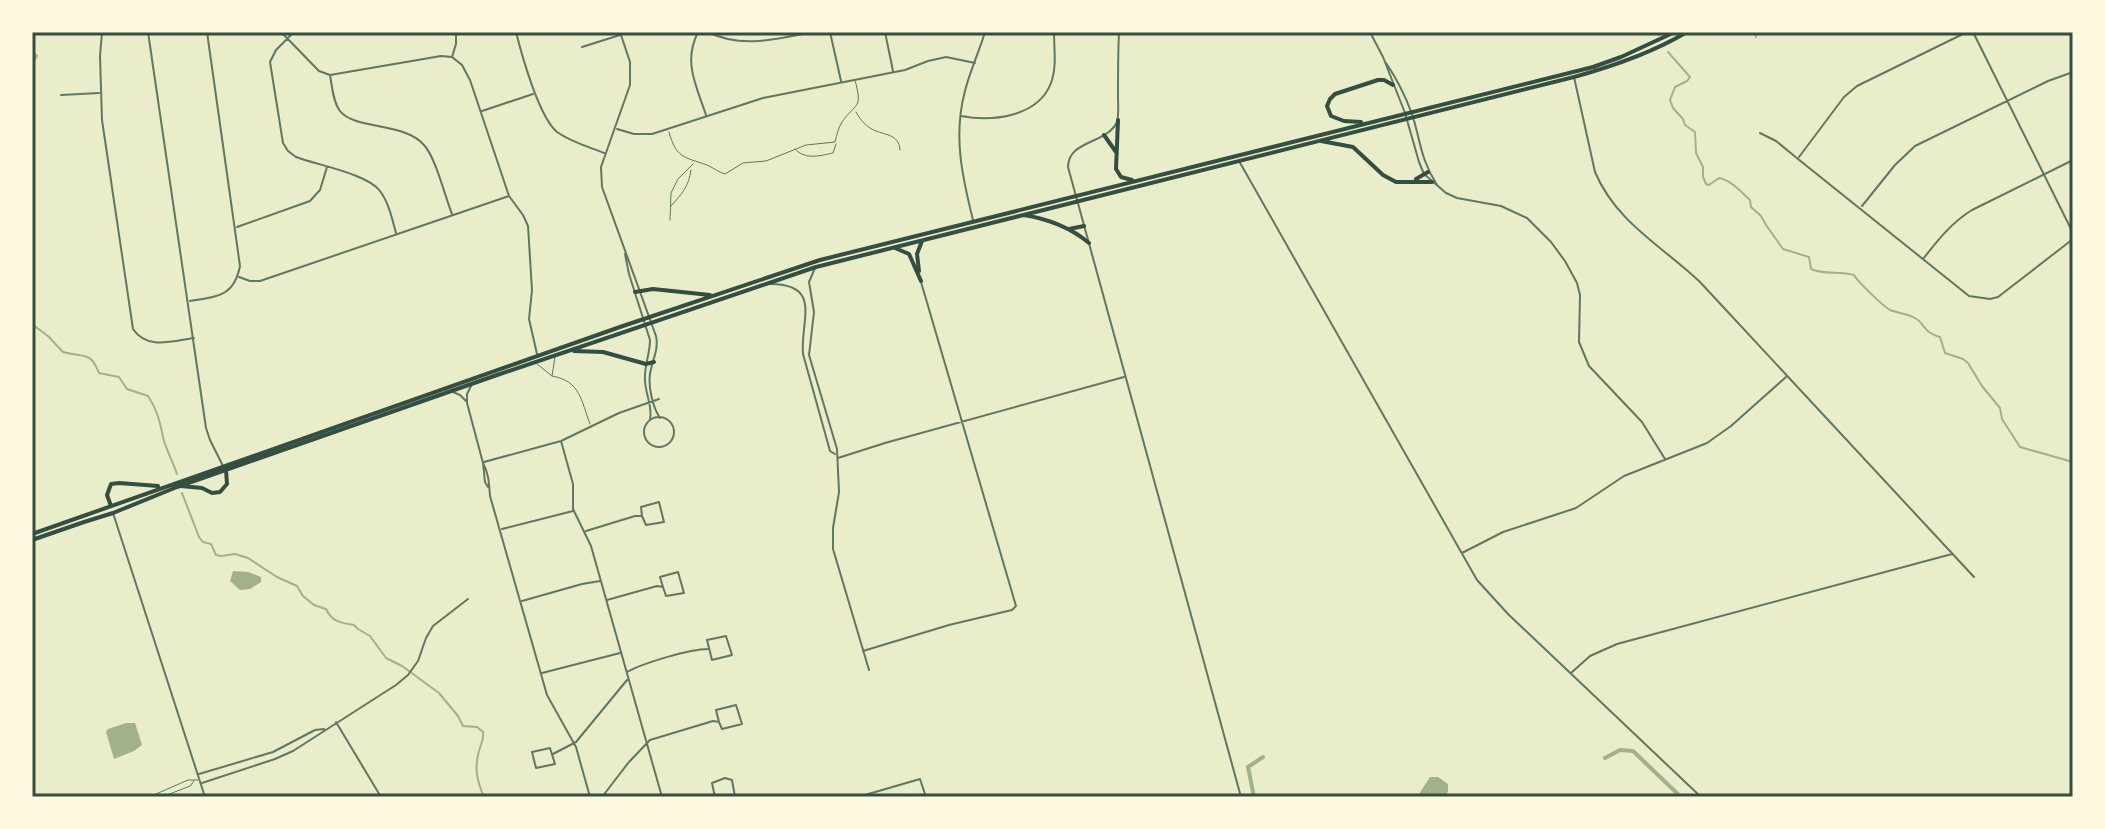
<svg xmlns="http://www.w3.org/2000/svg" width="2105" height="829" viewBox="0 0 2105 829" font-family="'Libre Baskerville',serif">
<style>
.water{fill:#a3b18a}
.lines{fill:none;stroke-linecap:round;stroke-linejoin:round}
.stream{stroke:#a3b18a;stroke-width:2}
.canal{stroke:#a3b18a;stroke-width:4}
.service{stroke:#617663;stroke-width:1}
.minor{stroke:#617663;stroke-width:2}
.tertiary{stroke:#617663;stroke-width:2}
.trunk{stroke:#344e41;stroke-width:4}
.neatline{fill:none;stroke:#344e41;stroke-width:3}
</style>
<rect width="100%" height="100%" fill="#e9edc9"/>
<path class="water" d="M233,571L248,572L261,577V582L250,589L240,590L230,581Z
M126,723H135L142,745L134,751L114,759L106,732L108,729Z
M1430,777H1438L1448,784V792L1444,797H1417Z"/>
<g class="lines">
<path class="stream" d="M1656,32L1659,35
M1754,32L1756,37
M32,33L33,32
M32,51L37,56L32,65
M1668,52L1690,77L1687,81L1675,87L1670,100L1673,108L1683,119L1685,125L1695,132L1696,153L1703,167V177L1706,184L1709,185L1719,178C1731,180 1741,192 1750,200L1751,207L1761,216L1766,225L1783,249L1809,257L1811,269C1824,275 1839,271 1854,275C1858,282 1883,306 1890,310C1898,313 1908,314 1915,318C1926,324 1921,331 1940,337L1945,353L1963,359L1968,363L1982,386L2000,408L2002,419L2020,447L2073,462
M32,324L49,337L63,352C83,358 90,350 99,373L119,377L127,389L148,396C157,409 160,422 163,437C166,450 173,462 177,474
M182,493L199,537L203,542L211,544L216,555L221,556L235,554L248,558L277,577L297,586L303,596L314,605L326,609C332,622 341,623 354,625L358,629L370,636L386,658L402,666L439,693L458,716L463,726L477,727L483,732C484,739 481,744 479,751C474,768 477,781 484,797"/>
<path class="canal" d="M1605,758L1620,750L1633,751L1681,797
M1254,797L1248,767L1263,757"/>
<path class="service" d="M856,112C859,118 864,124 870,128C882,136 899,132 900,150
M669,132C676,158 684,157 707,165C714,168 718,172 725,174L743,163L766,161L806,145L835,142C837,135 838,128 842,122C856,102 863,110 855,80
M795,149C805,160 819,156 833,153L836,144
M671,206C682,194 689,186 691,170
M670,220L671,193L678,179L693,164
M537,364L552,376L555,357
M552,376C581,381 581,401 590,424
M156,794L188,780H198
M162,797L190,786L194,781"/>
<path class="minor" d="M102,32L100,56L102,120L133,329C147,350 172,341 194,338
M281,32L319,71L330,75L441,56L452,57L462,65L470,80L509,196L523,215L528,226L532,290L529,319L537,354
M294,32L276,50L270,62L283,143L288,151L296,157C317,165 368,174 380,191C389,203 392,219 396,233
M516,32C522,56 539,117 557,132C571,142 589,147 604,153
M620,32L630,62V85L601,167L602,187L656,336C659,350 652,360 650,374C648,387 653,408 660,418
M698,32C683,62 696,85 706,115
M708,32C742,49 776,39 812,32
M830,32L841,81
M885,32L893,71
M1370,32L1383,57L1405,113L1419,162L1424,174L1446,193L1457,198L1501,206L1527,218L1551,242L1565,261L1577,283L1580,295L1579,342L1589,366L1642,422L1665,459
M1973,32L2073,233
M582,47L620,35
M452,57L456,44V32
M1386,63C1397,79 1405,95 1412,114C1421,142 1420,158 1437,185
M330,75C332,86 333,102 340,111C355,130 404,122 424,145C436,158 445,197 452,214
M1574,77L1595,172C1616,222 1662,246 1700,282L1974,577
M61,95L99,93
M482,111L533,94
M961,116C992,122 1038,117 1051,83C1057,67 1054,49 1054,32
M617,129L634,134H652L763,98L905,70L928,61L946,57L975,63
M1760,133L1776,141L1798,159L1969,296L1990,299L1998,297L2073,239
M1799,157L1844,97L1857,86L1967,32
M1239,161L1477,580L1508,614L1701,797
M1862,206L1895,165L1915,146L2048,81L2073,72
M973,220C962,176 953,135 965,91C970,71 979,52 985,32
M237,227L310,201L320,190L327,167
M625,254L629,274L650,340C650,354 644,366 645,380C645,393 653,407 650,419
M1923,259C1938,240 1951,223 1972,210L2073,160
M815,268L809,282L814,312L809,355L837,449L839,492L833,528V549L869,670
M239,277L250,281H260L509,196
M770,284C823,284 800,321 803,354L830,451L835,454
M190,301C216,297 234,297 240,266L207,32
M471,386L467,394V403L483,463L485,482L488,487
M453,392L460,395L467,402
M644 432a15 15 0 1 1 30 0a15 15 0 1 1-30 0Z
M561,441L573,484V509L591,546L662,797
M838,458L885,443L1124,377
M484,462L561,441L619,413L659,399
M483,463C489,474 489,484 490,496L547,695L576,747L590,797
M502,529L573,511
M586,531L635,516H642L646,525L664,522L659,502L641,507L642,516
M1462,553L1503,532L1576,508L1624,476L1707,443L1731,426L1786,377
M607,600L657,586L663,587L666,596L684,593L678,572L660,577L663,587
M522,601L582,584L600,581
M726,636L732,655L712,660L707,640Z
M863,651L949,625L1012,610L1016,606L921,282
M627,672C643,663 690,649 708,649
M542,673L620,653
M1571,673L1590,656L1617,644L1952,554
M336,722L381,797
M550,748L555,764L536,768L532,752Z
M553,754L576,742L627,680
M199,774L273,752L315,730L324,729
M202,783L275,759L293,751L396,685L408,675L418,661L426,638L433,626L468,599
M602,797L629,762L650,740L713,721L719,722L722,729L742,724L736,705L716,710L719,722
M715,797L712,783L725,778L732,780L735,797H733
M858,797L920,779L926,797"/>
<path class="tertiary" d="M148,32L206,428L210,440L223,466
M1119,32C1118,53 1118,75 1118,96C1118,104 1119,115 1117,122C1107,144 1068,140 1068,167L1241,797
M113,513L205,797"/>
<path class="trunk" d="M1118,120L1116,169L1121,177L1132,180
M1361,122L1344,121L1331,116L1327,106L1330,99L1335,94L1378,80H1384L1393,85
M1104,135L1116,152
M1321,141L1353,147L1383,175L1396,182H1432
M1416,179L1428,172
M1024,215C1048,219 1070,227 1089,243
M1069,229L1084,226
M895,248L909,254L921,281
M919,271L917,254L922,241
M635,292L653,289L710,295
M574,351L603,352L646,364L654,362
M181,486L202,488L212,493L220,492L227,484L226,470
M111,506L107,495L111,484L119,483L158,486
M32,534L620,327L820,260L1593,67L1621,57L1675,32
M32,540L84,522L113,513L177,487L497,375L816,267L1574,77C1614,66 1652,53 1687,32"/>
</g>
<rect width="2105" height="829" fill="none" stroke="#fefae0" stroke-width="68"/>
<rect x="34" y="34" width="2037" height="761" class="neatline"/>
</svg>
